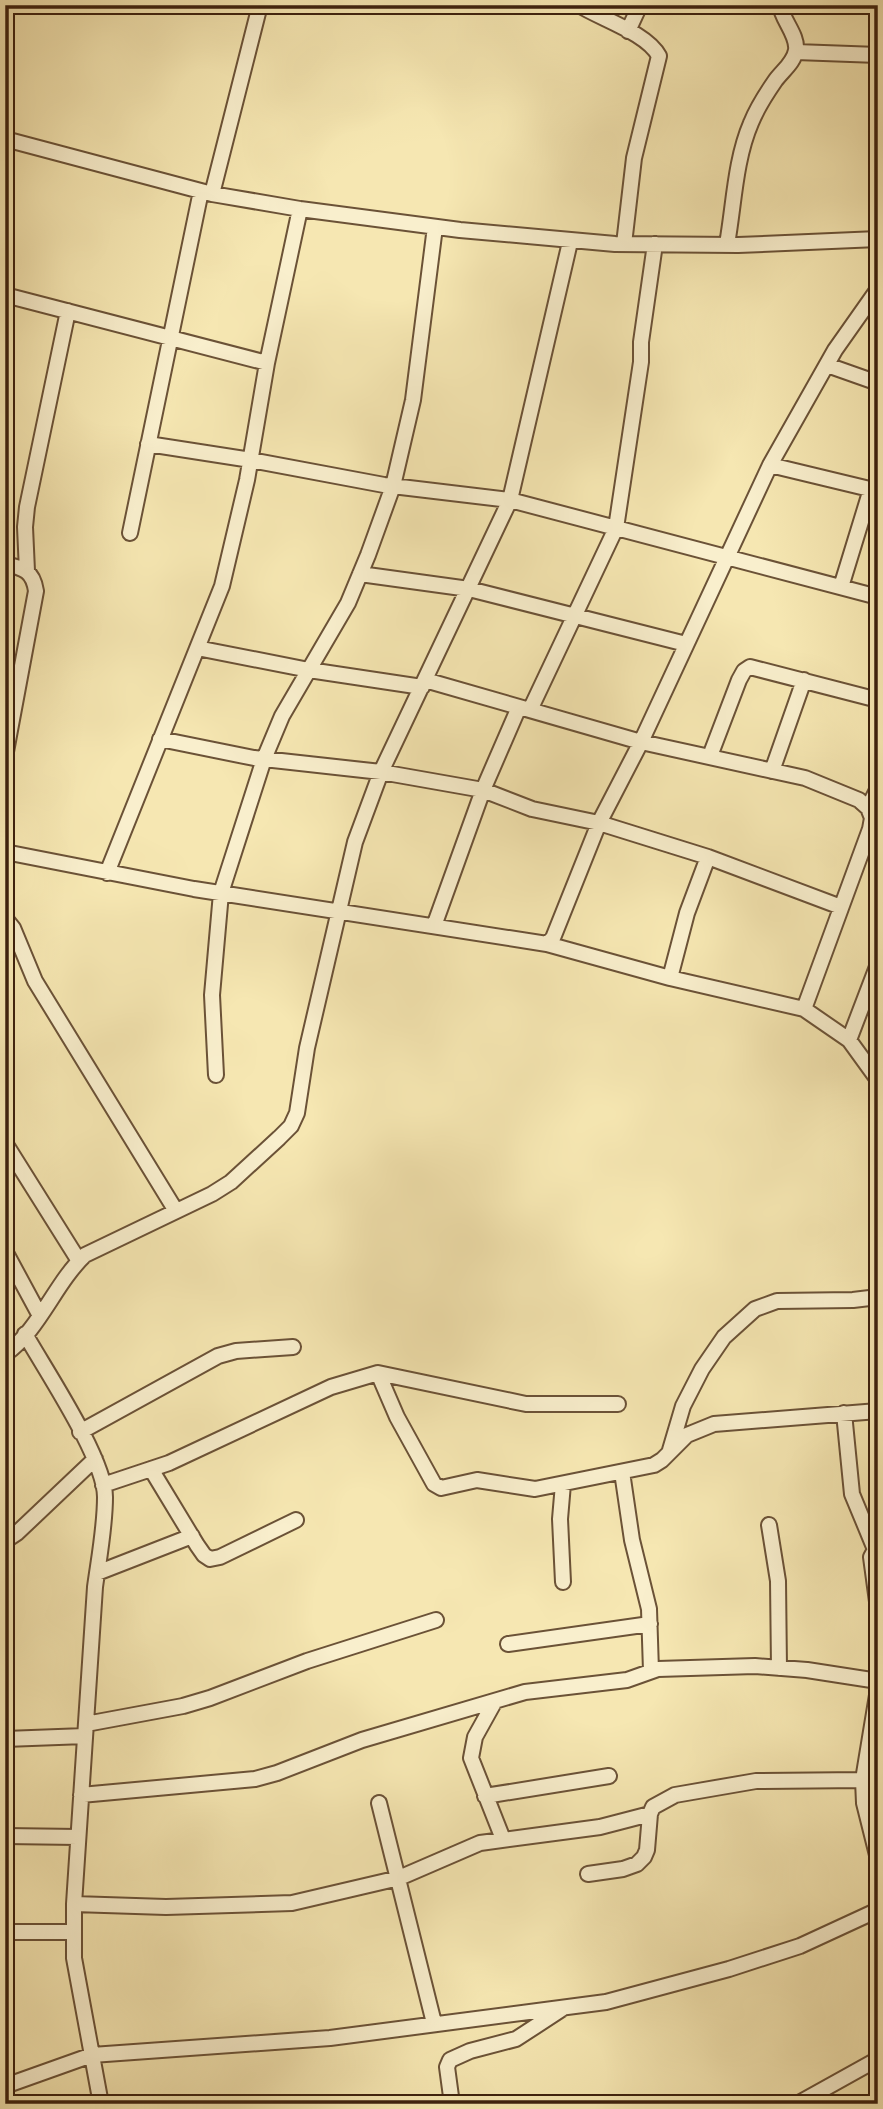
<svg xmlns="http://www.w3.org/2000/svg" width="883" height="2109" viewBox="0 0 883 2109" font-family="'Libre Bodoni',serif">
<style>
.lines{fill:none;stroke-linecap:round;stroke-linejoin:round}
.minor-casing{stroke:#6b5237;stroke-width:18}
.minor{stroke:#f9efcd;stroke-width:14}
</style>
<rect width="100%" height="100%" fill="#f6e7b2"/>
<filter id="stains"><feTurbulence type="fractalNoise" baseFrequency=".00286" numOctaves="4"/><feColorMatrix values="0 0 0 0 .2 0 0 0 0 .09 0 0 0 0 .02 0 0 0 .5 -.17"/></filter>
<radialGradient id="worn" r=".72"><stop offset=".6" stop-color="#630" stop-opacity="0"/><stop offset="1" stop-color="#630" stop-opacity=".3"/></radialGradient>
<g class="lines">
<defs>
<path id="minor" d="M579,5C601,19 647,33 659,56L634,158L624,244
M628,31L640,5
M796,52L878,55
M5,139L212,194L300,209L460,230L615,244L738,245L878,239
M212,194L260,5
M727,244C734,205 735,160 751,123C757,108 766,94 775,81C782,71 794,63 796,50C798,35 782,20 780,5
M5,295L267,363
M827,365L878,383
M148,444L251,460L384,485L510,500L878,597
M770,465L878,491
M130,533L201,191
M5,564C24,568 33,571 36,591L5,757
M27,571L25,527L27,507L68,311
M360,574L469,589L686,644
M841,587L871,489
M197,648L309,670L422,687
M425,680L641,742L805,778L859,800L868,808L872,818L870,829L804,1009
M530,710L616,528L641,362V342L655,244
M160,739L254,758L381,772L483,790L532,809L599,823L708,857L841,907
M710,756L739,680L744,671L750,667L878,700
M772,771L804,680
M868,808L878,788
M5,852L194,889L547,944L553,938L599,823L641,742L770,465L835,350L878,289
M107,873L222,586L247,480L267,363L300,209
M5,918L13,928L35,981L176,1211
M434,926L483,790L519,707
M547,944L670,978L804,1009L849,1040L878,1080
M670,978L687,913L708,857
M849,1040L878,964
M216,1075L212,995L221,893L264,759L282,716L348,603L368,555L393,486L413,400L435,227
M5,1143L79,1261
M5,1251L39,1314
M25,1334C46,1371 105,1459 105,1497C105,1527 99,1558 95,1587L74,1904V1958L101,2104
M5,1354C39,1331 55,1283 85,1255L212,1194L231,1182L279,1138L291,1126L297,1113L307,1048L355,842L381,772L510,500L570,242
M378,1373L397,1417L434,1484L441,1488L477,1480L535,1489L654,1465L662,1460L687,1435L714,1424L878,1411
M844,1413L852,1494L874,1547
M80,1432L218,1356L236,1351L293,1347
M670,1450L683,1406L702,1369L724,1337L755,1309L777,1301L853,1300L878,1297
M151,1469L197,1545L204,1555L210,1559L220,1557L296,1520
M622,1472L632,1540L649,1609L651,1671
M563,1484L560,1519L563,1582
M103,1485L169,1463L331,1387L378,1373L526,1404H618
M769,1525L778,1581L779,1668
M5,1541L17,1533L95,1459
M878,1544L871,1557L878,1609
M97,1573L192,1536
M508,1644L650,1624
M878,1689L863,1780L864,1803L878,1859
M495,1701L475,1737L471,1758L503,1839
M86,1724L183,1706L210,1698L307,1661L436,1620
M5,1739L85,1736
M81,1795L255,1779L277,1773L362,1740L525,1692L627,1680L658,1669L755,1666L807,1670L878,1681
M485,1796L609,1776
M379,1803L434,2023
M5,1836L78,1837
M588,1874L623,1869L637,1864L644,1857L647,1850L650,1814L653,1807L675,1795L756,1781L863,1780
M74,1904L166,1907L292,1903L399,1878L480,1843L600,1827L650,1814
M5,1932H74
M5,2086L92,2055L330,2038L606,2002L729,1969L800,1946L878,1910
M452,2104L447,2067L450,2060L470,2051L516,2039L562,2009
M797,2104L878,2059"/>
</defs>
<use href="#minor" class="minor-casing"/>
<use href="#minor" class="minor"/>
</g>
<rect width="883" height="2109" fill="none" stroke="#f6e7b2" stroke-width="28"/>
<rect x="7" y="7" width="869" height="2095" fill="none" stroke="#3d210e" stroke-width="3.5"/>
<rect x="14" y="14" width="855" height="2081" fill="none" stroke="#3d210e" stroke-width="2"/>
<rect width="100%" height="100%" filter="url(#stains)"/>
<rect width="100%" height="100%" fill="url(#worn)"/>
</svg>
